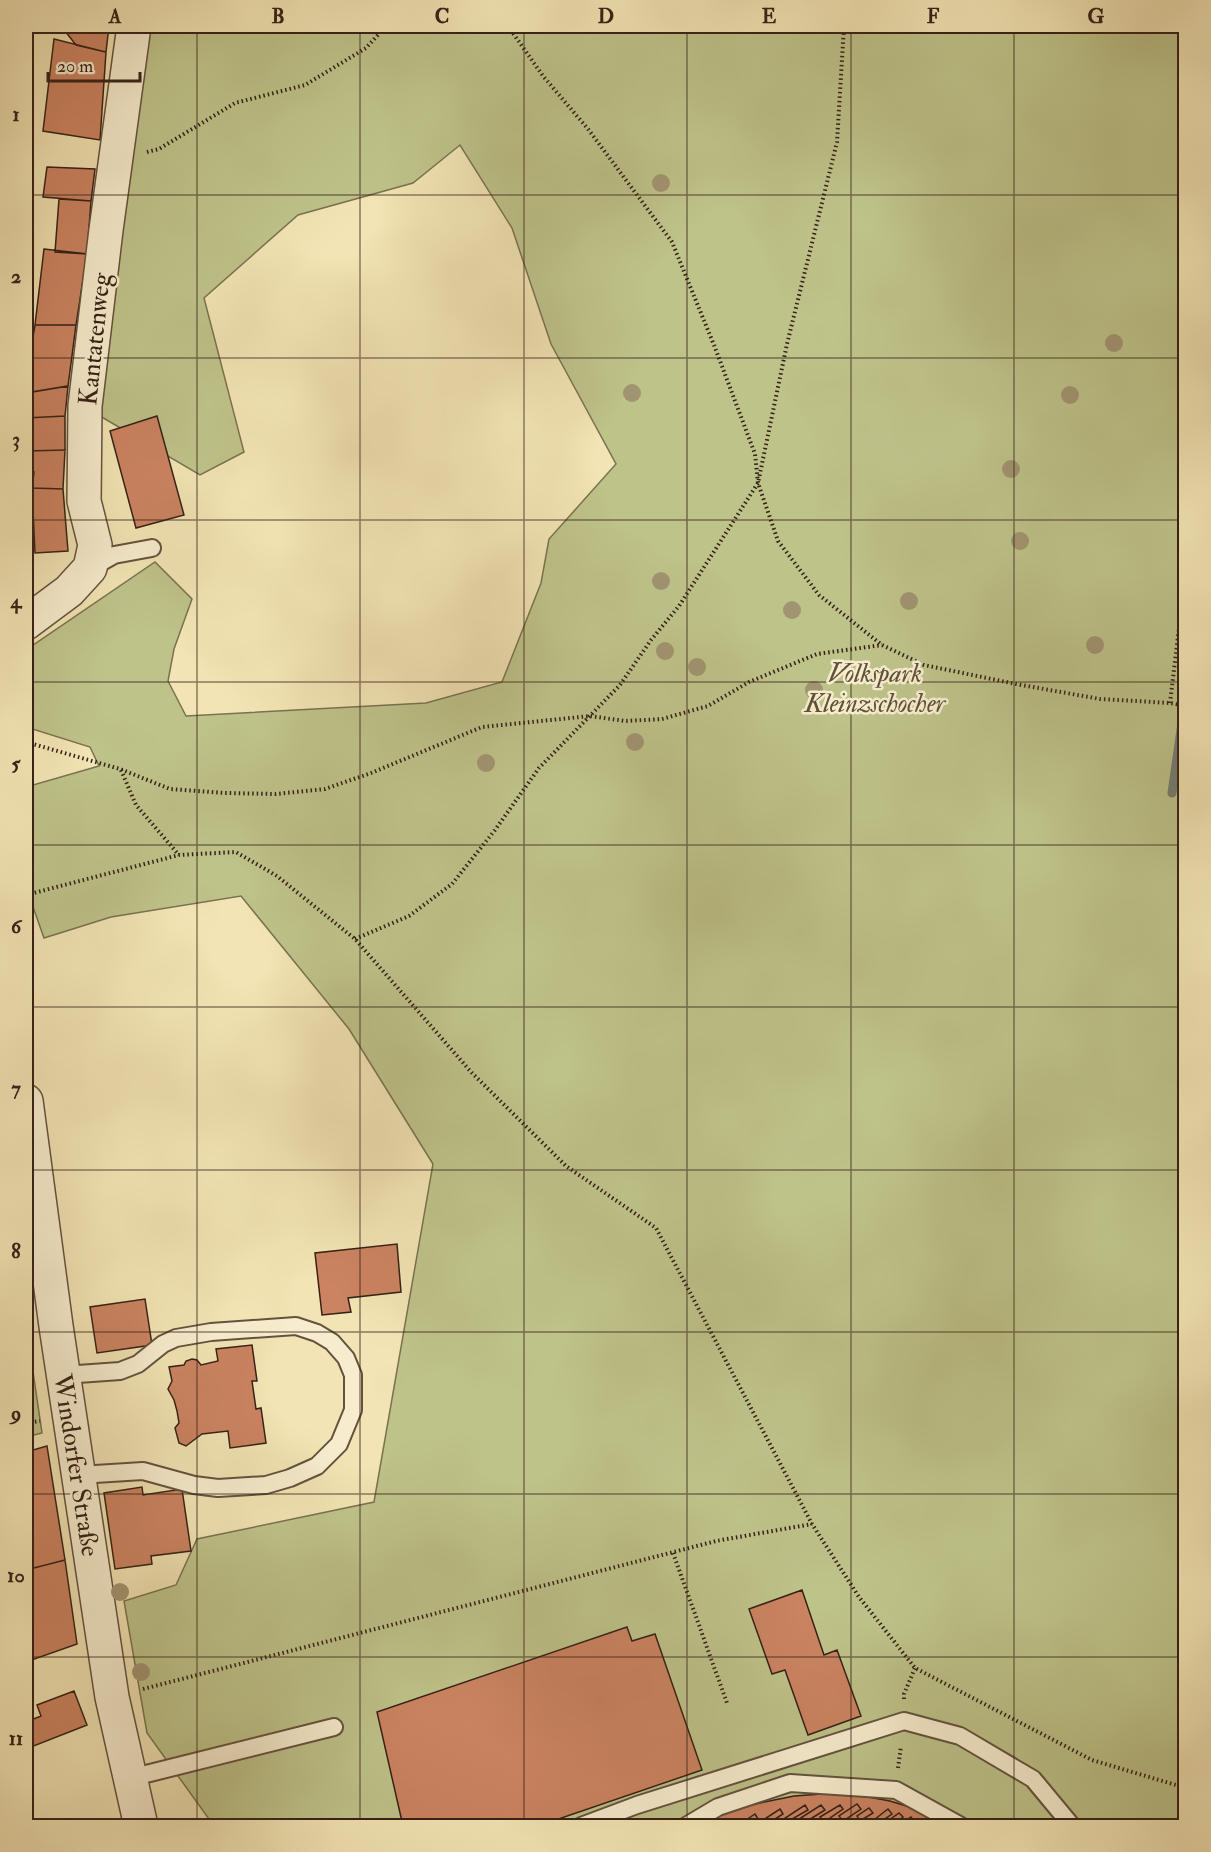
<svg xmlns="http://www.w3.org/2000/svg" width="1211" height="1852" viewBox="0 0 1211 1852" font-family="'IM FELL Double Pica',serif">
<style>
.green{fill:#bec38a;stroke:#7a7250;stroke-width:1.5}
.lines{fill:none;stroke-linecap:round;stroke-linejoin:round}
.stream{stroke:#737f74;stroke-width:9}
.building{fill:#cb8361;stroke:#352117;stroke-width:1.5}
.service-casing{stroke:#64523e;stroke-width:20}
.minor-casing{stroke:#64523e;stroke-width:36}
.tertiary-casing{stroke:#64523e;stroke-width:36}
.path{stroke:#352117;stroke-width:4;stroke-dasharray:1.5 3;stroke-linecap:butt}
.service{stroke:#f7edce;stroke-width:16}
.minor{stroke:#f7edce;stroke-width:33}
.tertiary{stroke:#f7edce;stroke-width:33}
.tree{fill:#a19471}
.grid{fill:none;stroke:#352117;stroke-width:1.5;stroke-opacity:0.55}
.labels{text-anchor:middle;stroke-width:5;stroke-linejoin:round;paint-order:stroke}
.street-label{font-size:26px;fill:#352117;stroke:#f7edce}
.park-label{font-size:26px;font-style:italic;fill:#5e523a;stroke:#f7edce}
.neatline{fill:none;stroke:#352117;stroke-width:2}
.grid-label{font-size:20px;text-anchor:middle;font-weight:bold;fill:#352117}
</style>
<rect width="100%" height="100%" fill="#f2e4b4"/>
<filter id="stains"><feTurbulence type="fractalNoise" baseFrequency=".00333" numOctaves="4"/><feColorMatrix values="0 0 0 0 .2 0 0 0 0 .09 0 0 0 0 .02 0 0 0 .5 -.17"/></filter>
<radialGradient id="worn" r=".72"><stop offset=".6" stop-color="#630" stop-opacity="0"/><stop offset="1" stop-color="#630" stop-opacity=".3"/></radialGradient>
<path class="green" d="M147,26H1185V1826H214L147,1733L124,1601L176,1585L197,1539L374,1502L433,1164L349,1029L241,896L111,917L44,938L32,904L26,851V787L99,766L90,747L26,727V650L155,562L192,599L174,649L168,681L186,716L426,703L502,682L541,583L549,539L616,464L551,344L512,228L460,145L413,183L298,215L204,298L244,452L200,475L100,416L104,294Z
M26,1324L42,1433L26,1437Z"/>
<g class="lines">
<path class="stream" d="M1184,695L1186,688
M1172,793L1182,723"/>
</g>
<path class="building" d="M61,26H109L106,52L76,45Z
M54,39L106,52L100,140L43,131Z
M47,167L95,169L91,201L43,197Z
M59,199L91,201L87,254L55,252Z
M44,249L87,254L76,325H35Z
M35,325H76L68,386L26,393V379Z
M68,386L65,416L26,418V393Z
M65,416V450L27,451L28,435H26V418Z
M157,416L184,515L136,528L110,431Z
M65,450L63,489L32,488L34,472L26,474L27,451Z
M32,488L63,489L68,551L35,553Z
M397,1244L401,1292L348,1298L351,1312L322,1315L315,1253Z
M145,1299L152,1345L97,1353L90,1307Z
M252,1345L257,1381H252L256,1409L261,1408L266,1443L230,1448L228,1431L202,1434L186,1446L179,1443L175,1428L179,1423L177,1411L174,1400L168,1389L172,1381L169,1367L184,1365L186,1361L192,1359L197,1360L201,1365L218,1361L216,1349Z
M47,1446L65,1560L26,1570V1452Z
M142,1487L143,1495L182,1489L191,1551L151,1556L152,1564L115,1569L104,1493Z
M65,1560L77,1644L26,1662V1601L28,1600L26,1570Z
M802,1590L824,1655L837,1650L861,1716L808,1735L785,1670L772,1674L749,1609Z
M627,1627L632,1641L655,1634L702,1770L538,1826H403L377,1712Z
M74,1691L87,1725L26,1749V1722L41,1716L37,1705Z
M822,1794H852L890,1801L916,1809L953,1826H699L720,1815L745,1806L794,1796Z
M857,1804L861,1809L843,1821L839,1816Z
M805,1805L808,1810L780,1826H773Z
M821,1805L825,1810L799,1826L796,1821Z
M840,1805L843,1809L824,1822L820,1817Z
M869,1808L873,1813L860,1821L857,1816Z
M780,1809L783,1814L764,1826H754Z
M888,1809L892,1814L874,1826L870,1823Z
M899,1813L903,1817L891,1826H881Z
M755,1814L758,1819L747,1826H737Z
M911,1817L914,1821L906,1826H897Z"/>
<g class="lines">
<defs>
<path id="service" d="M91,568L114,555L152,548
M64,1375L120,1371L138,1364L163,1344L176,1338L211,1332L296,1326L317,1333L332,1342L346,1358L353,1375V1410L339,1444L317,1466L290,1478L266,1485L218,1488L194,1485L143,1471L79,1475
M130,1778L334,1727
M581,1826L637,1805L904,1721L960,1736L1033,1779L1072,1826
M686,1826L718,1807L790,1783L896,1790L961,1826"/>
<path id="minor" d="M26,623L69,591L90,568L95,545L84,501L85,406L106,230L134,26"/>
<path id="tertiary" d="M26,1101L56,1326L112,1697L141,1826"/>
</defs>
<use href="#service" class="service-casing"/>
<use href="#minor" class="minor-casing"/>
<use href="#tertiary" class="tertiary-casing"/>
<path class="path" d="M508,26L543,76L588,129L672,242L714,345L755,454L758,483L778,541L819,595L882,645L924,665L1016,684L1100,699L1170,703L1186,706
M147,152L159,149L235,103L305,85L366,48L386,26
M1170,703L1186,570
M26,742L120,769L170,789L225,793L276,794L325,789L371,773L482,727L590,716L625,721L662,719L708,706L749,682L817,654L882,645
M121,770L136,805L179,855
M26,895L179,855L236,852L277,876L355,939L472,1073L566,1166L656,1228L812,1524L859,1597L915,1668L1092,1760L1186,1788
M355,939L409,916L452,884L495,830L539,768L620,685L651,640L679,606L758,483L787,344L837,142L844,26
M26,1423L40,1421
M673,1553L727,1703
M143,1689L716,1541L812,1524
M904,1699V1694L915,1668
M898,1768L901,1746"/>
<use href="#service" class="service"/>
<use href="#minor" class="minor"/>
<use href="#tertiary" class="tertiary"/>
</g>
<g class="tree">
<circle cx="661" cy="183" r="9"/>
<circle cx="1114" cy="343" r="9"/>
<circle cx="632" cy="393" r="9"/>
<circle cx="1070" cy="395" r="9"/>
<circle cx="1011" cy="469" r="9"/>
<circle cx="1020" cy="541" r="9"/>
<circle cx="661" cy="581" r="9"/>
<circle cx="909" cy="601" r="9"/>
<circle cx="792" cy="610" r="9"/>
<circle cx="1095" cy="645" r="9"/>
<circle cx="665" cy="651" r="9"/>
<circle cx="697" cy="667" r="9"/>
<circle cx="814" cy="690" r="9"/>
<circle cx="635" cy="742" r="9"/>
<circle cx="486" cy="763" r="9"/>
<circle cx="120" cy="1592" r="9"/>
<circle cx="141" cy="1672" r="9"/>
</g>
<path class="grid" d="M197,26V1826M360,26V1826M524,26V1826M687,26V1826M851,26V1826M1014,26V1826M26,195H1186M26,358H1186M26,520H1186M26,682H1186M26,845H1186M26,1007H1186M26,1170H1186M26,1332H1186M26,1494H1186M26,1657H1186"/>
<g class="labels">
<g class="street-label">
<text transform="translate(94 339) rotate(-84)" y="9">Kantatenweg</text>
<text transform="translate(77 1465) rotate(81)" y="9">Windorfer Straße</text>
</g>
<g class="park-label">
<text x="875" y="682">Volkspark<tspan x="875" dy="30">Kleinzschocher</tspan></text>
</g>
</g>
<rect width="1211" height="1852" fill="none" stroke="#f2e4b4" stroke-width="66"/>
<path d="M48 72v9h92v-9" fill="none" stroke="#352117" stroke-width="3"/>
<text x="57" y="72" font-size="18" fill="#352117" stroke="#f7edce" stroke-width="4.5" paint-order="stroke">20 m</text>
<rect x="33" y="33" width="1145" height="1786" class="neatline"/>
<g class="grid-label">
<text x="115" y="23">A</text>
<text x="278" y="23">B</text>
<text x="442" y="23">C</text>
<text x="606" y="23">D</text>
<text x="769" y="23">E</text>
<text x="933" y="23">F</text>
<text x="1096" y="23">G</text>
<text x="16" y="121">1</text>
<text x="16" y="283">2</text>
<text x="16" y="446">3</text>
<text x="16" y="608">4</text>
<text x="16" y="770">5</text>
<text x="16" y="933">6</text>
<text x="16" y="1095">7</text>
<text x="16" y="1258">8</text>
<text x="16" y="1420">9</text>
<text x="16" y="1582">10</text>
<text x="16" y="1745">11</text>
</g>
<rect width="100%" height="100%" filter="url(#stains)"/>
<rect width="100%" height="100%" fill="url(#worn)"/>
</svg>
